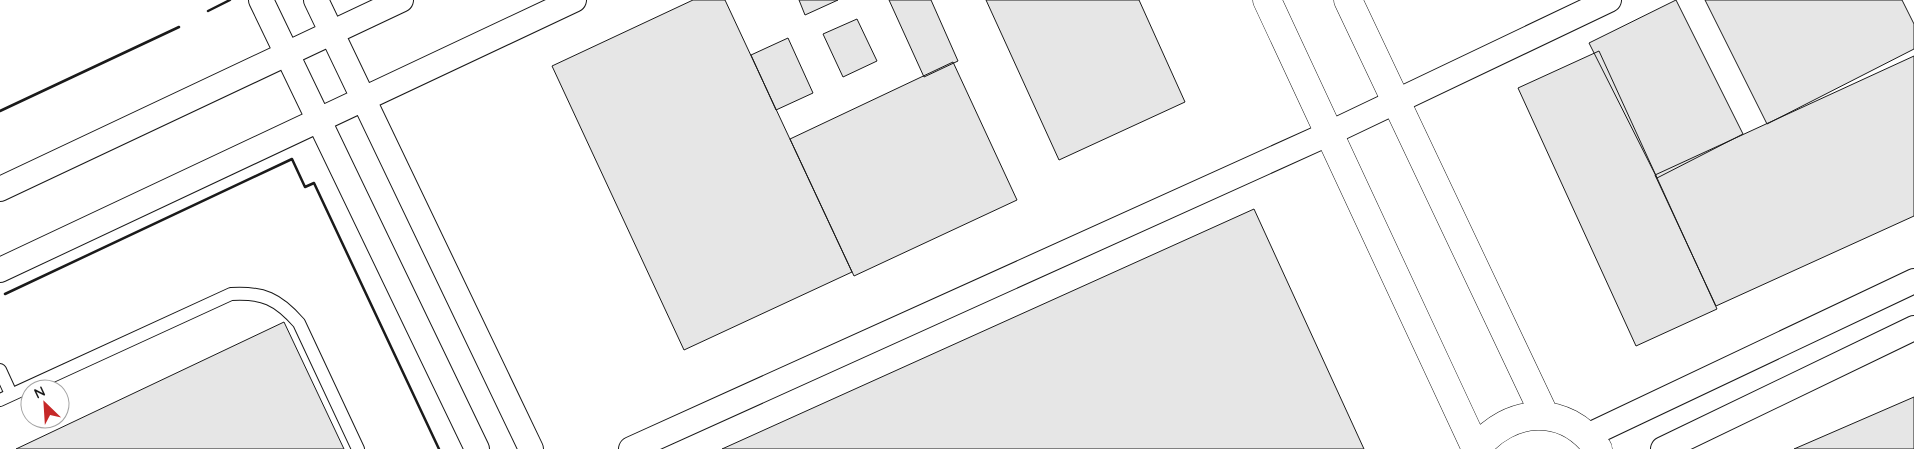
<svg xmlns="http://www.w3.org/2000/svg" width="1914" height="449" viewBox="0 0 1914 449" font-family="Quicksand,sans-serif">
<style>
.building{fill:#e6e6e6;stroke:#1a1a1a}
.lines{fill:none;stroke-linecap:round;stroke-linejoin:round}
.service-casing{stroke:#1a1a1a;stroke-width:14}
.minor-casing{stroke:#1a1a1a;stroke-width:26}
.tertiary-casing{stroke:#1a1a1a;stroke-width:29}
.service{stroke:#fff;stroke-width:12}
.minor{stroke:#fff;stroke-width:24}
.tertiary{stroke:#fff;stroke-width:28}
.wall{stroke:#1a1a1a;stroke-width:2.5}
</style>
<rect width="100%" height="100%" fill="#fff"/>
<path class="building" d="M693,0H725L852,272L684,350L552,66Z
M799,0H838L805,15Z
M889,0H931L958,61L924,77Z
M986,0H1139L1185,102L1059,160Z
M1676,0L1743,134L1657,178L1589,43Z
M1705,0H1902L1914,24V49L1767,124Z
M857,19L877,61L843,77L823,34Z
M788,38L813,93L776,110L751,55Z
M1599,51L1717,309L1636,346L1518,88Z
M1914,56V216L1716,306L1655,175Z
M953,62L1017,200L854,276L790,139Z
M1254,209L1364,449H722Z
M284,322L344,449H16Z
M1914,397V449H1794Z"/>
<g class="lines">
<defs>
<path id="service" d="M0,370L11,394
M0,400L231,294C263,292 278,299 299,323L358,449"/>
<path id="minor" d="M261,0L477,449
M316,0L531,449
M0,189L401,0
M0,270L574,0
M1587,436L1914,281
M631,449L1330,133L1609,0
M1663,449L1914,328"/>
<path id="tertiary" d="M1267,0L1476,449
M1348,0L1545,416
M1476,449C1510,407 1565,403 1598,449"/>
</defs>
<use href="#service" class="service-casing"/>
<use href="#minor" class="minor-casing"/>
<use href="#tertiary" class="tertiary-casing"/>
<use href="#service" class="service"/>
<use href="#minor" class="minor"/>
<use href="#tertiary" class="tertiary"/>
<path class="wall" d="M208,11L230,0
M0,111L179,27
M5,294L292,159L305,187L314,183L439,449"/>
</g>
<g transform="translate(45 404) rotate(335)"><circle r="24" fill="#ffffff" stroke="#a3a3a3"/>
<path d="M0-4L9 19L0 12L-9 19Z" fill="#c62828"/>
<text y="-8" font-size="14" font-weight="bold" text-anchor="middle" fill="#1a1a1a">N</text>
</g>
</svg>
